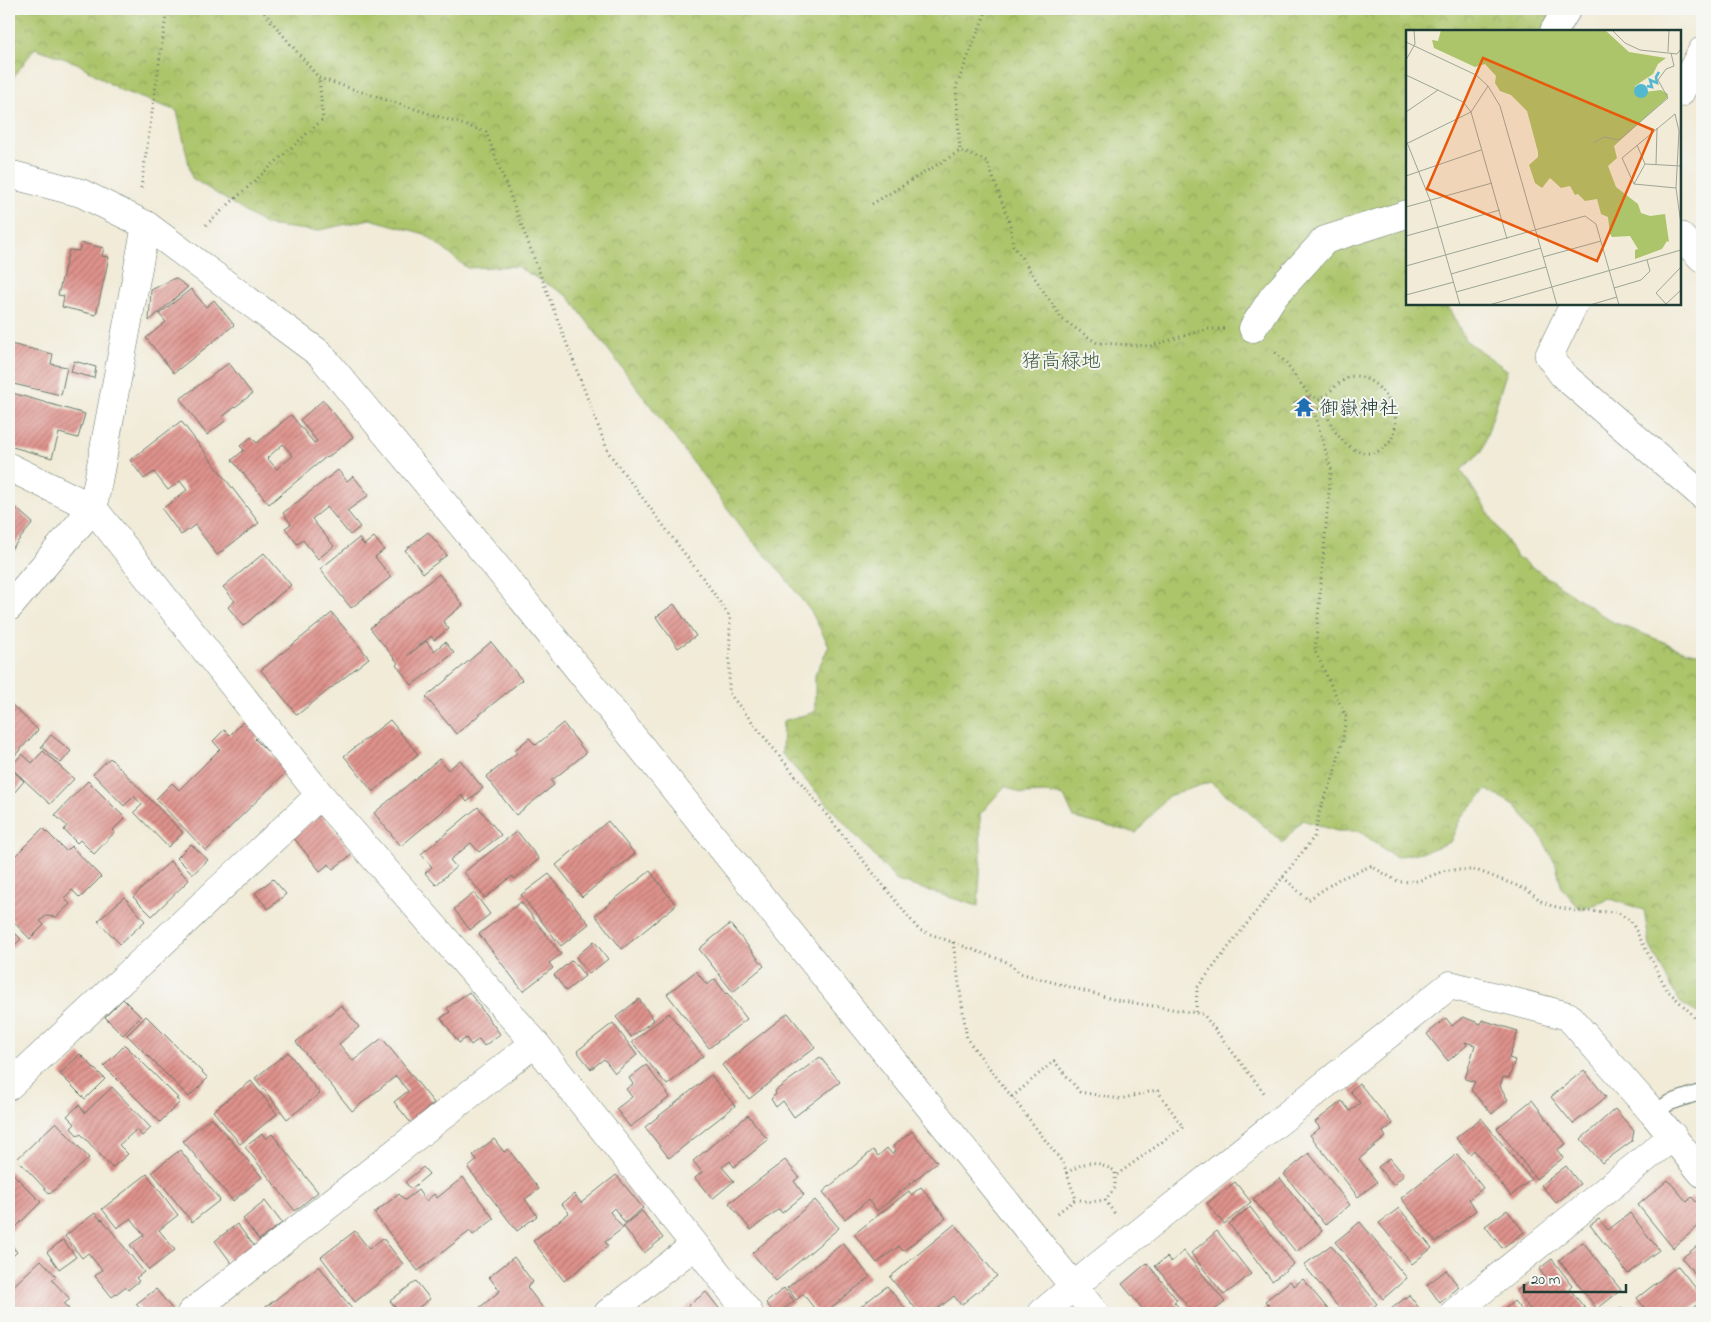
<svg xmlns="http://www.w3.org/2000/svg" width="1711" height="1322" viewBox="0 0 1711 1322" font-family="'Indie Flower','Klee One',sans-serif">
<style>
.park{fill:url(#park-crowns);stroke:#66814f}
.building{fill:url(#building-hatch);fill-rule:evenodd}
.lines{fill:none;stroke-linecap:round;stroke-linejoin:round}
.lane-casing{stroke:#687a6d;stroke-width:17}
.street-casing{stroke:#687a6d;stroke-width:29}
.secondary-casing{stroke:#687a6d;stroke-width:29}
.path{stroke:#687a6d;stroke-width:3;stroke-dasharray:1 4;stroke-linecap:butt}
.lane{stroke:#fff;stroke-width:15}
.street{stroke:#fff;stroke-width:28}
.secondary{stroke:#fff;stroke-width:28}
.labels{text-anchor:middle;stroke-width:4;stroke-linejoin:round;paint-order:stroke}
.park-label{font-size:20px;fill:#425f42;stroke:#f6f6f2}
.poi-label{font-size:20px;fill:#1f3d34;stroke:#f6f6f2;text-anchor:start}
.inset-river{fill:none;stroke:#52b8d0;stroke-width:2.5}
.inset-road{fill:none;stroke:#9da596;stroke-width:1}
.view{fill:#e8590c;fill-opacity:0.15;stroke:#e8590c;stroke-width:2.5}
.inset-edge{fill:none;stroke:#1f3d34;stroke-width:2.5}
</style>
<defs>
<pattern id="park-crowns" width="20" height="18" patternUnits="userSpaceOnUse" patternTransform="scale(1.25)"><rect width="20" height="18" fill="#acc56a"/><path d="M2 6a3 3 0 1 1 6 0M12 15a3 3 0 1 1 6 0" fill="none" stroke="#8ba158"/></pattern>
<pattern id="building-hatch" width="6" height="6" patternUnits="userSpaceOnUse" patternTransform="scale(1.25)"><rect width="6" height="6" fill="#df928c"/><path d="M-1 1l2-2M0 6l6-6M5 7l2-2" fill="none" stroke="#b47873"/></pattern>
</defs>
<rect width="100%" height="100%" fill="#f6f6f2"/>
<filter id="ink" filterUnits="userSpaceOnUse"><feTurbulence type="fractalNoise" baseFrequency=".02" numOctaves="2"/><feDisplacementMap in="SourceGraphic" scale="10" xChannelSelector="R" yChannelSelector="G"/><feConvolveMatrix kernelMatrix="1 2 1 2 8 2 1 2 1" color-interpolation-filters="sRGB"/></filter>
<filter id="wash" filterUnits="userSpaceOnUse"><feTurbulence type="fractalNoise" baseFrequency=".0096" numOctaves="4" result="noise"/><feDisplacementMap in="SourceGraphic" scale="20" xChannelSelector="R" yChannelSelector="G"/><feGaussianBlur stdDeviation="1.12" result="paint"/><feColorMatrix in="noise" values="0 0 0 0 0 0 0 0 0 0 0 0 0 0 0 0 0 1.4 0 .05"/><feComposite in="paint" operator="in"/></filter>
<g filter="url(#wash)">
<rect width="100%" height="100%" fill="#f1ebd8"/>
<path class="park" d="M9,9H1579L1563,31H1407V304H1447L1465,340L1507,370L1482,451L1461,470L1516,556L1611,621L1686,651L1702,654V1016L1679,1002L1650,946L1644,910L1610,899L1581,910L1562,888L1556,865L1542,838L1515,805L1487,790L1461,817L1450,842L1427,851L1395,857L1359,831H1337L1302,820L1283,843L1245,809L1210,782L1168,796L1136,833L1074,818L1064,796L1046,793L1022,794L1005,786L980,814L981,857L978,906L897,881L782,754L783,721L815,712V675L829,646L812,613L780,571L749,537L568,296L516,266L467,268L425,234L370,219L315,231L266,225L192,178L177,111L120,90L77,63L35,48L9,83Z"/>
<g id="blocks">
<path class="building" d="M81,243L104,248L102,256L109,257L96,315L62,307L64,296L58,295L69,250L79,251Z
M175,278L188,287L149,321L151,290Z
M191,289L206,307L214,300L234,325L174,373L146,338L166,322L159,314Z
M10,344L53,354L51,364L67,367L61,395L9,383Z
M74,361L96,367L94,378L71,372Z
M229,363L252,394L222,417L225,421L207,435L180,399Z
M9,392L85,414L78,438L59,433L52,458L9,446Z
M1308,396L1314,412L1300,417L1294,402Z
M323,400L353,437L327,458L326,457L269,504L232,460L244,450L240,446L251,437L257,443L291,415L314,443L317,441L300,420ZM283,444L293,456L277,469L267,458Z
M181,421L259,523L217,555L195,525L181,535L162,509L187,490L180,481L168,490L154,472L144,479L130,460Z
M338,470L347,481L353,476L369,495L347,511L360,527L350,535L327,507L312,519L334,546L318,559L303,540L297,544L285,528L291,524L283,513Z
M9,502L33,523L9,552Z
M428,532L447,555L423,573L405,550Z
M374,537L384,550L375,557L391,577L351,608L320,569L359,538L364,545Z
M264,553L291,585L243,626L228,607L235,601L223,587Z
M439,574L463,605L443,621L449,629L434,640L431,636L408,655L426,641L434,651L445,642L454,653L412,685L396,665L398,663L370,628Z
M674,604L696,636L678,648L656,617Z
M332,613L369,658L297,715L261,670Z
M491,642L522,680L456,734L426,697Z
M9,702L38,730L9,762Z
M390,720L418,754L373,792L344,756Z
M244,721L259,735L255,739L287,771L206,851L156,799L172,783L179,790L220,749L213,741L224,730L230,735Z
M563,723L586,753L551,781L554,785L516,815L486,777L517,753L515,750L529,738L536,745Z
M51,735L71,751L61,763L41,747Z
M43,751L74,779L50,804L10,767L22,754L32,763Z
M110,758L183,833L168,847L134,812L142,805L134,796L124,806L93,774Z
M439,759L448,770L460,760L483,788L467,802L462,795L401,846L374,813Z
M9,767L24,781L9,799Z
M88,781L125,818L113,830L115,832L94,854L80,840L77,843L64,830L67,826L55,815Z
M478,807L501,835L479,852L471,843L450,860L456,867L436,885L425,873L432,867L421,854Z
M321,814L353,854L333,869L329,864L320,871L293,837Z
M608,821L635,854L582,897L556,865Z
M43,828L66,851L71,846L101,877L80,898L72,890L64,898L70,904L56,917L46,916L40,921L44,925L30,939L9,917V862Z
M517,831L539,859L515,879L512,876L485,898L464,872Z
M191,844L208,860L193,874L177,858Z
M170,861L189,880L152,916L133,897Z
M650,871L676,905L622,949L595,915Z
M549,874L589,924L561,946L521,895Z
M273,879L286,894L268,909L255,893Z
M474,893L490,914L470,930L454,909Z
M124,897L145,921L120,944L98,921Z
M521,902L561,954L549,963L553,968L523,991L479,934Z
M730,924L764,966L733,992L699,949Z
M9,927L21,939L9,951Z
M594,941L608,959L589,974L576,957Z
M572,960L585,976L566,991L554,975Z
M696,971L707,985L715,979L726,994L727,993L747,1019L709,1048L667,994Z
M469,992L500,1034L484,1046L479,1039L471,1045L466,1038L459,1043L441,1018L450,1012L447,1008Z
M123,999L141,1017L123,1035L105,1017Z
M639,999L654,1020L631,1037L616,1017Z
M341,1005L359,1027L339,1044L353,1061L382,1038L434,1103L411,1123L394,1102L408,1091L396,1076L352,1111L296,1042Z
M669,1013L703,1056L667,1085L632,1042Z
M788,1013L815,1047L749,1099L722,1065Z
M146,1016L208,1078L189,1097L127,1035Z
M1463,1017L1481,1024L1482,1020L1518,1031L1509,1058L1515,1060L1509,1078L1503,1077L1500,1086L1508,1100L1492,1114L1471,1090L1475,1082L1465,1079L1475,1045L1465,1042L1467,1045L1448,1061L1427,1034L1446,1018L1452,1026Z
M613,1023L637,1055L615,1073L604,1059L591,1069L577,1051Z
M125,1045L178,1098L176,1099L180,1102L160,1122L104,1066Z
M288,1052L320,1094L287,1119L255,1078Z
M80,1054L105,1079L85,1099L60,1074Z
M820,1057L840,1082L794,1117L783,1101L776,1107L771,1099L776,1094L775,1091Z
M646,1065L670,1097L630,1127L616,1109L632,1097L626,1089L633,1084L629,1078Z
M1584,1070L1606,1097L1573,1124L1551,1097Z
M711,1075L735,1106L669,1158L645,1127Z
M251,1081L277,1114L240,1144L213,1111Z
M1359,1083L1393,1124L1383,1132L1386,1137L1359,1159L1377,1182L1358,1197L1310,1135L1320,1128L1315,1122L1342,1101L1350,1111L1360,1103L1350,1091Z
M112,1087L151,1128L142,1136L137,1129L119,1145L128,1154L112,1168L81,1134L78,1136L71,1128L75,1124L67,1116L79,1105L85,1113Z
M1532,1100L1566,1144L1557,1150L1563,1158L1536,1179L1497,1128Z
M1615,1109L1634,1131L1632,1141L1602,1163L1581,1139Z
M748,1115L768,1140L734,1167L730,1161L722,1167L734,1181L712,1199L695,1178L702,1172L693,1161Z
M211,1117L262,1177L233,1201L183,1141Z
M1481,1118L1531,1179L1511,1196L1474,1150L1470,1154L1456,1138Z
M56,1122L89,1158L50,1194L17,1159Z
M912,1131L937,1162L877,1211L868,1200L845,1219L823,1192L873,1150L878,1156L887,1148L892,1154L896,1151L893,1146Z
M262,1134L266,1139L272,1134L318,1192L295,1211L245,1147Z
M494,1139L504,1152L508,1149L539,1189L525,1199L537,1216L517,1231L468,1168L477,1160L473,1155Z
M180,1150L220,1200L192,1222L152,1172Z
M1309,1153L1350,1205L1325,1225L1284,1174Z
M1457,1154L1483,1188L1469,1199L1476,1210L1436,1242L1401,1198Z
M1390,1158L1404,1175L1393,1185L1378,1167Z
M785,1160L799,1177L794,1181L804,1195L782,1213L779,1209L751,1230L729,1203Z
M1566,1166L1580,1184L1556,1203L1541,1185Z
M423,1167L429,1174L411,1189L405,1182Z
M9,1170L41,1202L9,1234Z
M147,1174L178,1215L159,1230L175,1250L149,1270L130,1245L144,1235L131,1218L117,1228L102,1209Z
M616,1175L643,1208L625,1223L614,1208L610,1212L623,1228L605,1242L608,1246L564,1281L533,1241L569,1213L562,1204L574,1194L581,1203Z
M463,1177L494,1219L473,1235L470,1231L418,1271L374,1213L399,1194L405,1200L418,1190L426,1201L434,1194L437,1198Z
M1280,1178L1322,1231L1296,1252L1253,1199Z
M1668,1180L1687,1202L1692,1197L1702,1209V1223L1673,1248L1638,1205Z
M1235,1182L1251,1202L1224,1224L1207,1203Z
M921,1187L946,1218L903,1251L899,1246L877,1263L854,1234L909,1191L911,1195Z
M815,1200L839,1228L776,1281L752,1253Z
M265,1201L282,1223L259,1240L243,1219Z
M1250,1207L1294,1264L1272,1281L1229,1224Z
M1399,1208L1432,1248L1412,1264L1379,1223Z
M1507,1210L1524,1232L1502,1248L1485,1226Z
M642,1211L663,1238L644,1253L623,1226Z
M95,1213L101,1220L102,1219L144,1272L136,1278L139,1281L128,1290L125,1287L112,1297L95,1276L102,1270L88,1253L82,1258L65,1236Z
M1630,1213L1659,1250L1628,1274L1590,1225L1599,1219L1608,1230Z
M1360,1222L1407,1278L1383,1299L1335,1242Z
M237,1224L256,1248L233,1265L215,1241Z
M955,1224L997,1276L961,1305L954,1296L932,1313H919L890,1277Z
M355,1231L369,1249L383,1238L403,1264L355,1302L321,1257Z
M1217,1231L1251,1274L1224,1295L1191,1253Z
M63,1240L76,1257L59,1269L47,1252Z
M1583,1242L1621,1290L1597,1309L1559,1260Z
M1702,1242V1282L1682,1258Z
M9,1243L17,1252L9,1260Z
M843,1243L870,1277L824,1313H818L803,1294L796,1300L787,1288Z
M1331,1245L1377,1304L1364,1313H1343L1304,1265Z
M1184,1251L1225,1302L1211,1313H1193L1155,1266L1167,1257L1171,1262Z
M514,1257L533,1282L527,1287L545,1311L542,1313H473L500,1291L489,1277Z
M1552,1259L1572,1285L1569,1288L1587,1311L1584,1313H1533L1516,1291L1528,1283L1531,1287L1545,1277L1539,1269Z
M41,1260L56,1276L52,1280L70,1299L64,1304L69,1309L65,1313H9V1290Z
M1147,1263L1177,1300L1174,1302L1184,1313H1146L1122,1284Z
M319,1266L355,1313H258Z
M1678,1266L1702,1296V1301L1690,1310L1691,1312L1688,1313H1649L1637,1298Z
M1446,1270L1459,1287L1440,1303L1427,1285Z
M1303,1279L1331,1313H1259L1269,1305L1265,1301L1290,1281L1294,1286Z
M416,1281L430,1299L411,1313H400L390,1301Z
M887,1286L909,1313H857L855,1311Z
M784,1288L794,1301L779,1313H774L766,1303Z
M156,1289L173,1310L168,1313H144L136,1304Z
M706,1292L723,1313H679Z
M1409,1295L1423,1313H1394L1391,1309Z
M1514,1301L1524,1313H1500Z
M1621,1308L1625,1313H1614Z"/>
</g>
</g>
<g filter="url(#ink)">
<use href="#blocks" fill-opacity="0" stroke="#687a6d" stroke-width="1"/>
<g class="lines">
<defs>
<path id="lane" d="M1653,1113L1669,1103L1698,1093L1702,1094"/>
<path id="street" d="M1554,31L1567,9
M1680,93L1702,51
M1680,236L1702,258
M1574,304L1549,356L1563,375L1702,495
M1253,328L1273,297L1325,240L1407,214
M9,467L93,508L320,795L535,1043L749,1313
M9,607L93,508L146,225
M9,1086L320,795
M191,1313L535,1043
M608,1313L695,1245
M1042,1313L1098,1266L1450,985L1568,1016L1653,1113L1702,1173
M1454,1313L1673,1136"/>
<path id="secondary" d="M9,174L81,193L146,225L320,354L499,570L1095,1313"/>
</defs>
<use href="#lane" class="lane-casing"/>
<use href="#street" class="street-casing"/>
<use href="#secondary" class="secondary-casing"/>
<path class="path" d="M261,9L319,78L486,132L608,452L706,582L730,617L729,693L919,930L1007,962L1020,973L1116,1000L1203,1014L1265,1094
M987,9L956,87L960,151L987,161L1010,224L1013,245L1062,319L1097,343L1150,346L1207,329H1224
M141,188L167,9
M872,204L960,151
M206,225L323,119L319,78
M1283,877L1308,900L1339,879L1371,866L1399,882L1418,881L1446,870H1476L1528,890L1541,901L1552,906L1576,911L1617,912L1631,921L1667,990L1692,1014L1702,1029
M953,942L967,1039L1063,1163L1076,1199L1055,1215
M1196,1012L1197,988L1314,837L1320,809L1332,781L1342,744L1346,717L1315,651L1331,469L1314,412L1324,406C1327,415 1330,423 1335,431C1371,485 1425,428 1376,385C1368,379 1357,373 1347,378C1337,383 1330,393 1320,399L1309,395L1285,362L1273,350
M1012,1097L1054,1061L1080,1092L1120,1099L1157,1090L1183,1127L1115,1176
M1066,1173C1089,1160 1092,1159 1115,1171V1188L1105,1200L1090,1202L1076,1199
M1105,1200L1115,1214"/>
<use href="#lane" class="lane"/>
<use href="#street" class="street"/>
<use href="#secondary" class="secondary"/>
</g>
</g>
<defs>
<symbol id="temple-bare" viewBox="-9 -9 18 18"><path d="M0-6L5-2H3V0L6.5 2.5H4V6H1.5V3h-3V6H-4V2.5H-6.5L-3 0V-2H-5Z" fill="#1f6fb2" stroke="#f6f6f2" stroke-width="2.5" paint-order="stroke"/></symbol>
</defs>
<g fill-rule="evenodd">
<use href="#temple-bare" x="1290" y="393" width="28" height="28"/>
</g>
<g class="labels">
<g class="park-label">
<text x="1061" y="367">猪高緑地</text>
</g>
<g class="poi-label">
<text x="1319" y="414">御嶽神社</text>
</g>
</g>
<g transform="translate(1406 30)">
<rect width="275" height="275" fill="#f1ebd8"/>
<path d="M35,0H199L223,22L260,28L252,34L247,44L229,56L230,63L255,60L262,64L261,68L208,116L211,128L202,136L210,157L232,174L235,183L244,186L259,184L263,212L261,211L256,219L229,229V220L232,219L224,206L206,207L204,204L202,187L195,184L191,169L179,171L172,164L169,165L164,156L155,158L144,148L136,158L129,153L123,135L132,127V122L121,81L105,65L94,61L89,53L90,46L79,34L69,37L28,18L26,10L32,11Z" fill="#acc56a"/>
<path d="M228 61a7 7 0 1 1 14 0a7 7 0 1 1-14 0Z" fill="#52b8d0"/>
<path class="inset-river" d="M241,56L246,57L244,50L251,53L250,47L253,42"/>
<path class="inset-road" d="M206,0L219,13L234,20L271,24L275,19M0,12L70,45L82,56L94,76L151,275M262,22L263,0M0,30L9,14L8,0M0,45L57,72L65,82L101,209M275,53V73M0,82L32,60M269,84L216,128L228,154L270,158M269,84L273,101L270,158L275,194M0,110L24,170L54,275M187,113L198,107L213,110L262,68L252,50L260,39L268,36L265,23M0,114L65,82L82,56M231,115L239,134L275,136M250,135L251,98M0,146L75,120M228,154L239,134M0,177L86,153M0,206L94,180M137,227L195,211M0,236L179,186L190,194L213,275M45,244L135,218M208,258L235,250L244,241L241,230M50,262L140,237M0,265L48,252M260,274L250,263L275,237M83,275L275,220M184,275L211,267M259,275L275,260"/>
<path class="view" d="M77,28L247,100L191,231L21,159Z"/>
<rect width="275" height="275" class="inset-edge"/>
</g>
<rect width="1711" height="1322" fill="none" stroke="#f6f6f2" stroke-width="30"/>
<path d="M1524 1284v8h102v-8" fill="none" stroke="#1f3d34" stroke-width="2.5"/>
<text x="1531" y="1284" font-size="15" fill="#1f3d34" stroke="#f6f6f2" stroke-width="4" paint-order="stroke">20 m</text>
</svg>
